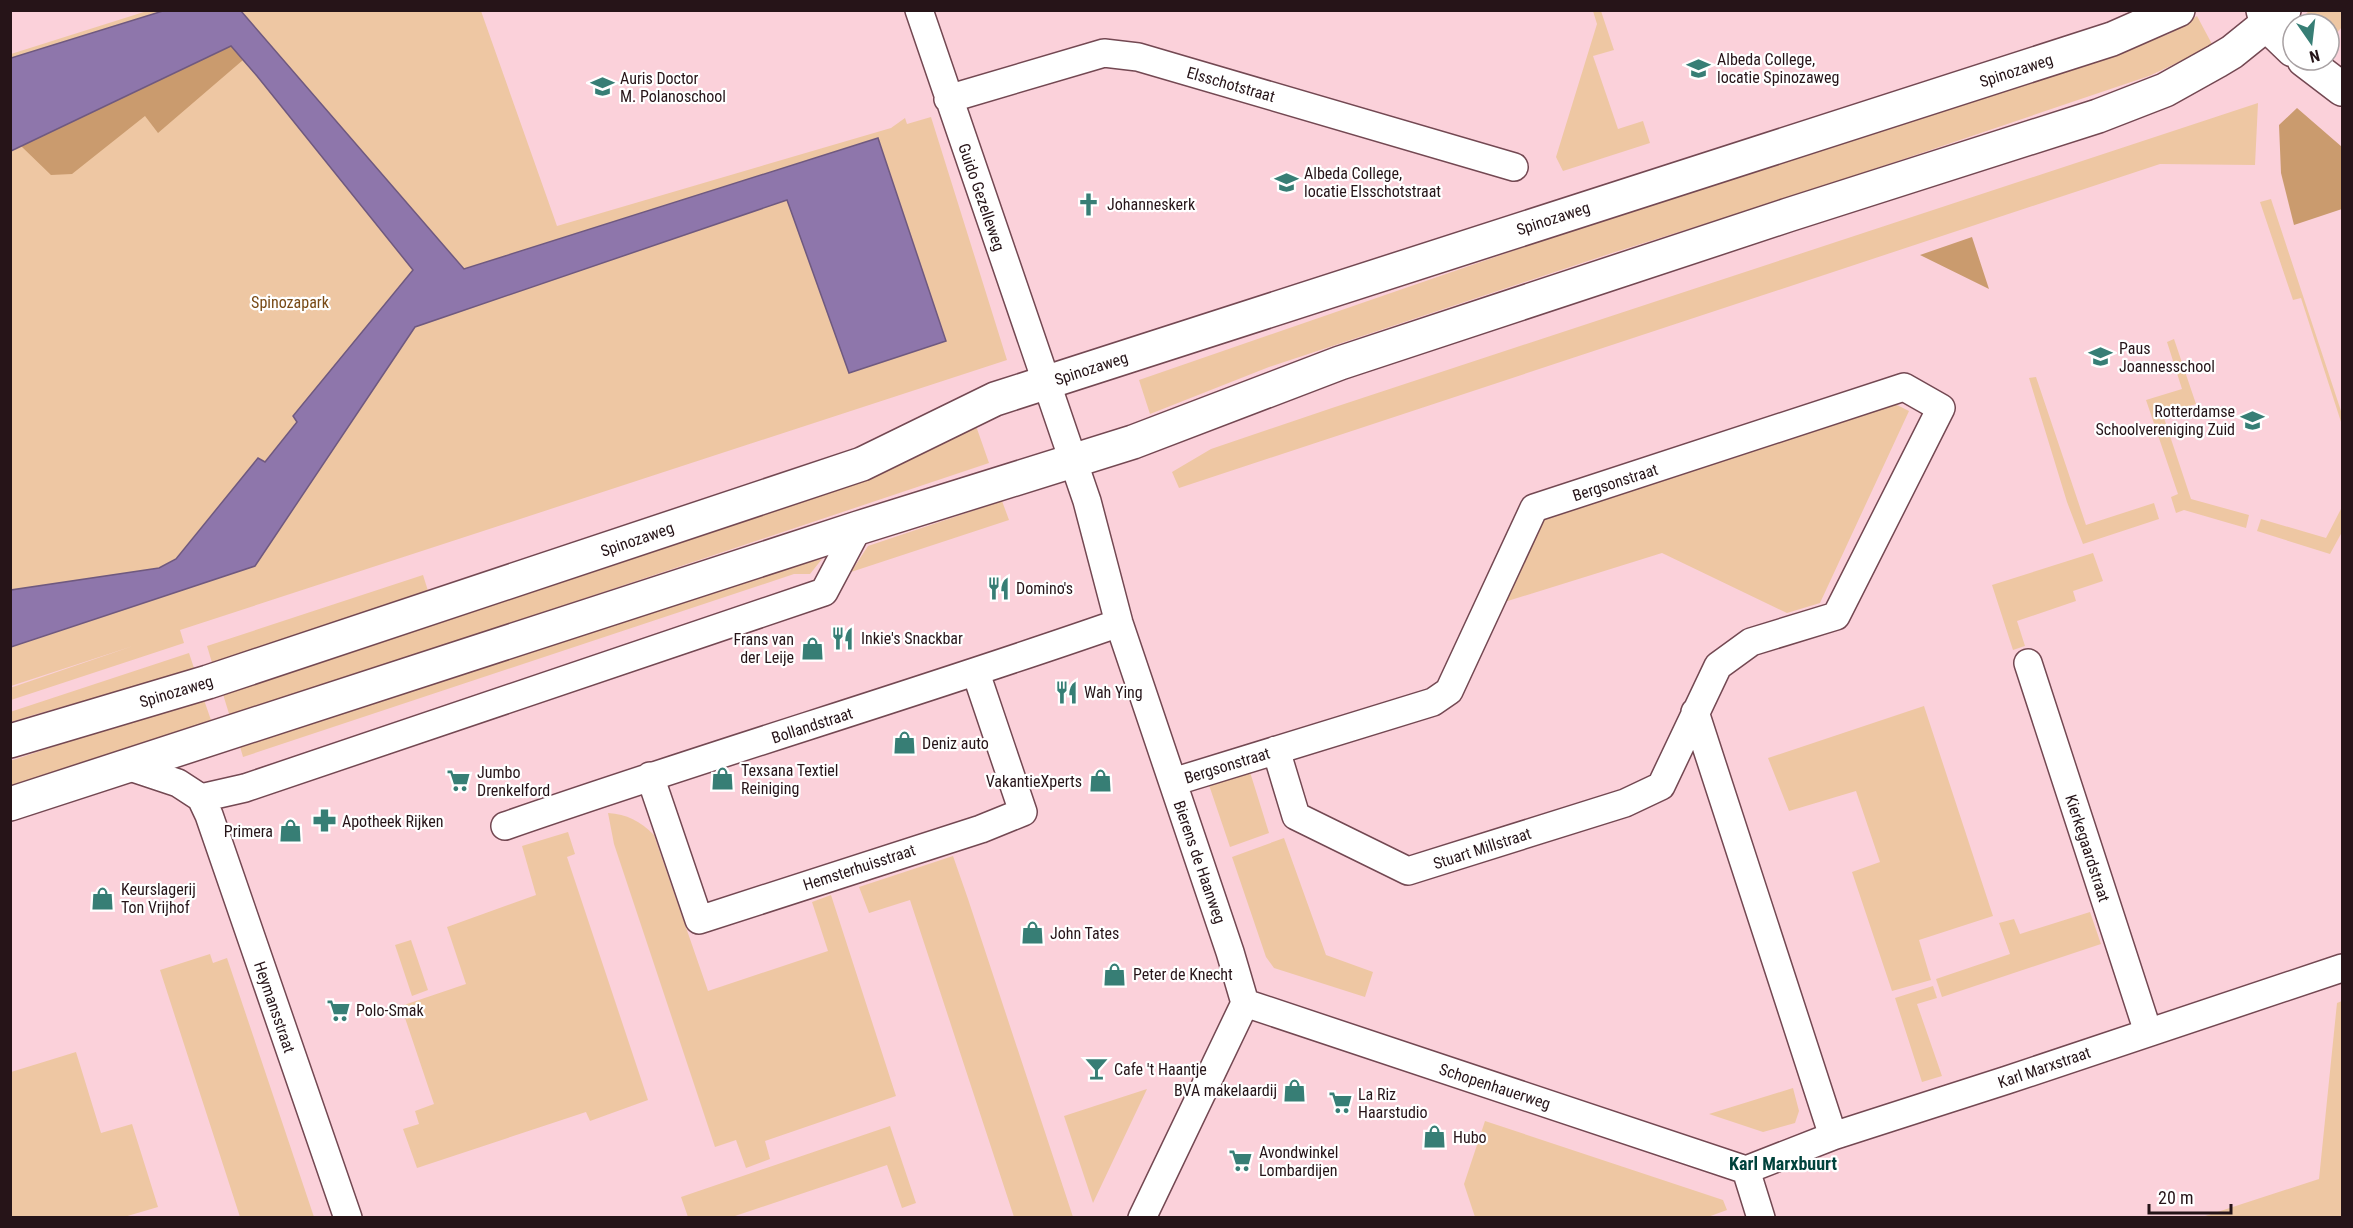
<svg xmlns="http://www.w3.org/2000/svg" width="2353" height="1228" viewBox="0 0 2353 1228" font-family="'Roboto Condensed',sans-serif">
<style>
.green{fill:#eec7a3}
.forest{fill:#ca9b6e}
.water{fill:#8e76ab;stroke:#6f597f;stroke-width:1.5}
.lines{fill:none;stroke-linecap:round;stroke-linejoin:round}
.street-casing{stroke:#734852;stroke-width:30}
.secondary-casing{stroke:#734852;stroke-width:36}
.street{stroke:#fff;stroke-width:27}
.secondary{stroke:#fff;stroke-width:33}
.labels{text-anchor:middle;stroke-width:4.5;stroke-linejoin:round;paint-order:stroke}
.poi-label{font-size:16px;fill:#261418;stroke:#fff;text-anchor:start}
.street-label{font-size:16px;fill:#261418;stroke:#fff}
.park-label{font-size:16px;fill:#784a16;stroke:#fff}
.neighbourhood-label{font-size:18px;font-weight:bold;fill:#00423c;stroke:#fff}
</style>
<rect width="100%" height="100%" fill="#fbd1da"/>
<path class="green" d="M147,11H481L557,226L891,128L905,118L907,124L931,117L1007,360L180,630L184,643L11,700L10,688L133,646L11,686V54Z
M1593,11H1601L1614,50L1593,56L1618,129L1643,121L1650,143L1563,171L1556,157L1597,24Z
M2309,11H2342V27L2329,41V24H2295Z
M2197,16L2213,46L2149,76L1803,193L1612,253L1269,367L1150,414L1139,380L1556,236L1755,172L1971,96L2169,34Z
M2258,103L2255,165L2160,164L1179,488L1172,472L1211,449L1332,408Z
M2271,199L2342,414V425L2301,298L2293,300L2260,202Z
M2174,339L2196,404L2163,415L2191,499L2249,515L2246,528L2184,510L2176,513L2171,497L2178,494L2146,400L2182,389L2167,342Z
M2036,377L2086,525L2154,503L2159,519L2083,544L2067,502L2029,378Z
M1891,402L1909,411L1820,603L1787,613L1662,553L1498,604L1542,512Z
M975,423L989,463L230,717L222,691Z
M1002,501L1009,520L851,572L868,546Z
M2342,507V532L2330,554L2257,531L2261,519L2326,538Z
M2093,553L2103,581L2073,591L2076,601L2017,621L2025,646L2013,650L1992,585Z
M822,559L810,574H794L243,757L239,743L755,574Z
M423,575L429,594L213,666L207,646Z
M189,653L195,671C134,691 71,702 11,722L10,712Z
M203,697L212,723L11,790L10,761Z
M1924,706L1993,916L1919,940L1931,980L1892,991L1852,872L1880,862L1856,791L1789,811L1768,758Z
M1250,772L1269,833L1230,847L1209,785Z
M608,813C627,814 640,821 654,835L708,991L828,951L812,902L831,895L896,1096L765,1141L770,1159L746,1168L736,1140L715,1147L614,844Z
M568,832L575,854L567,857L648,1100L590,1121L586,1112L417,1168L403,1129L419,1124L415,1111L434,1104L401,1006L466,984L447,927L536,895L522,846Z
M1284,838L1326,955L1373,972L1365,997L1274,968L1266,957L1232,857Z
M953,856L968,899L1073,1217H1014L910,900L869,913L859,887Z
M2090,912L2101,944L1942,997L1936,979L2010,954L1999,923L2014,919L2020,934Z
M411,940L428,990L412,996L395,945Z
M210,954L213,963L227,958L314,1217H240L160,970Z
M1933,986L1937,998L1917,1004L1942,1076L1922,1082L1895,998Z
M2342,1001V1217H2202L2319,1179L2337,1003Z
M76,1052L101,1133L132,1124L158,1207L124,1217H11V1072Z
M1793,1088L1799,1111L1795,1123L1763,1132L1709,1114Z
M1147,1089L1093,1203L1064,1116Z
M1485,1121L1723,1200L1727,1210L1705,1218L1475,1217L1464,1184Z
M890,1126L916,1203L902,1208L887,1165L732,1217H688L681,1197Z"/>
<path class="forest" d="M231,46L243,60L158,133L145,116L72,174L51,175L21,146Z
M2297,108L2342,147V209L2294,225L2281,173L2279,125Z
M1972,237L1989,289L1920,255Z"/>
<path class="water" d="M166,10L241,11L464,269L878,138L946,341L849,373L787,200L415,327L255,566L11,647V590L159,568L176,559L258,458L265,462L297,422L293,416L413,270L257,76L231,46L11,151V58Z"/>
<g class="lines">
<defs>
<path id="street" d="M919,10L1087,501L1119,623L1230,952L1245,1003L1142,1218
M948,99L1104,53L1138,57L1514,167
M2028,663L2148,1032
M1695,712L1833,1136
M127,766L178,783L201,798L245,788L824,592L858,528
M650,776L699,920L981,829L1023,812L976,673
M1173,782L1433,702L1449,691L1534,508L1904,387L1941,408L1836,616L1751,642L1718,666L1661,786L1625,803L1408,871L1296,816L1276,750
M201,798L209,815L348,1218
M505,826C709,755 916,694 1119,623
M1245,1003L1746,1170
M1746,1170L1833,1136L2007,1080L2342,968
M1746,1170L1761,1218"/>
<path id="secondary" d="M2263,10L2267,25L2293,50
M2304,60L2342,89
M10,741L208,682L862,464L995,399L2112,39L2178,10
M10,804L858,528L1133,442L1340,363L1788,215L2098,116L2165,90L2217,61L2232,52L2284,10"/>
</defs>
<use href="#street" class="street-casing"/>
<use href="#secondary" class="secondary-casing"/>
<use href="#street" class="street"/>
<use href="#secondary" class="secondary"/>
</g>
<defs>
<symbol id="school-bare" viewBox="-9 -9 18 18"><path d="M0-5L7-2L0 1L-7-2ZM-4 1L0 2.5L4 1V4Q0 6-4 4Z" fill="#377e75" stroke="#fff" stroke-width="2.5" paint-order="stroke"/></symbol>
<symbol id="church-bare" viewBox="-9 -9 18 18"><path d="M-1.2-6h2.4v3.5h3.3v2.4h-3.3V6h-2.4V-.1h-3.3v-2.4h3.3Z" fill="#377e75" stroke="#fff" stroke-width="2.5" paint-order="stroke"/></symbol>
<symbol id="restaurant-bare" viewBox="-9 -9 18 18"><path d="M-5-6h1v4h1v-4h1v4h1v-4h1v5L-1.5 .5V6h-2V.5L-5-1ZM5-6V6H3V1.5H1.5Q1.5-4 5-6Z" fill="#377e75" stroke="#fff" stroke-width="2.5" paint-order="stroke"/></symbol>
<symbol id="shop-bare" viewBox="-9 -9 18 18"><path d="M-5-2.5h2.3a2.7 3.5 0 0 1 5.4 0H5L5.5 6h-11ZM-1.5-2.5h3a1.5 2.3 0 0 0-3 0Z" fill="#377e75" stroke="#fff" stroke-width="2.5" paint-order="stroke"/></symbol>
<symbol id="supermarket-bare" viewBox="-9 -9 18 18"><path d="M-6-5.5h2.5l.6 2H6L4.5 2H-2.5L-4.4-4H-6ZM-1.5 3.2a1.3 1.3 0 1 0 .1 0ZM3 3.2a1.3 1.3 0 1 0 .1 0Z" fill="#377e75" stroke="#fff" stroke-width="2.5" paint-order="stroke"/></symbol>
<symbol id="pharmacy-bare" viewBox="-9 -9 18 18"><path d="M-2-6h4v4h4v4h-4v4h-4v-4h-4v-4h4Z" fill="#377e75" stroke="#fff" stroke-width="2.5" paint-order="stroke"/></symbol>
<symbol id="bar-bare" viewBox="-9 -9 18 18"><path d="M-6-5H6L.8 .8V4.5H3.5V6h-7V4.5H-.8V.8Z" fill="#377e75" stroke="#fff" stroke-width="2.5" paint-order="stroke"/></symbol>
</defs>
<g fill-rule="evenodd">
<use href="#school-bare" x="1682" y="52" width="33" height="33"/>
<use href="#school-bare" x="586" y="70" width="33" height="33"/>
<use href="#school-bare" x="1270" y="166" width="33" height="33"/>
<use href="#church-bare" x="1072" y="188" width="33" height="33"/>
<use href="#school-bare" x="2084" y="340" width="33" height="33"/>
<use href="#school-bare" x="2236" y="404" width="33" height="33"/>
<use href="#restaurant-bare" x="982" y="572" width="33" height="33"/>
<use href="#restaurant-bare" x="826" y="622" width="33" height="33"/>
<use href="#shop-bare" x="796" y="632" width="33" height="33"/>
<use href="#restaurant-bare" x="1050" y="676" width="33" height="33"/>
<use href="#shop-bare" x="888" y="726" width="33" height="33"/>
<use href="#shop-bare" x="706" y="762" width="33" height="33"/>
<use href="#supermarket-bare" x="442" y="764" width="33" height="33"/>
<use href="#shop-bare" x="1084" y="764" width="33" height="33"/>
<use href="#pharmacy-bare" x="308" y="804" width="33" height="33"/>
<use href="#shop-bare" x="274" y="814" width="33" height="33"/>
<use href="#shop-bare" x="86" y="882" width="33" height="33"/>
<use href="#shop-bare" x="1016" y="916" width="33" height="33"/>
<use href="#shop-bare" x="1098" y="958" width="33" height="33"/>
<use href="#supermarket-bare" x="322" y="994" width="33" height="33"/>
<use href="#bar-bare" x="1080" y="1052" width="33" height="33"/>
<use href="#shop-bare" x="1278" y="1074" width="33" height="33"/>
<use href="#supermarket-bare" x="1324" y="1086" width="33" height="33"/>
<use href="#shop-bare" x="1418" y="1120" width="33" height="33"/>
<use href="#supermarket-bare" x="1224" y="1144" width="33" height="33"/>
</g>
<g class="labels">
<g class="poi-label">
<text x="1717" y="65">Albeda College,<tspan x="1717" dy="18">locatie Spinozaweg</tspan></text>
<text x="620" y="84">Auris Doctor<tspan x="620" dy="18">M. Polanoschool</tspan></text>
<text x="1304" y="179">Albeda College,<tspan x="1304" dy="18">locatie Elsschotstraat</tspan></text>
<text x="1107" y="210">Johanneskerk</text>
<text x="2119" y="354">Paus<tspan x="2119" dy="18">Joannesschool</tspan></text>
<text x="2235" y="417" text-anchor="end">Rotterdamse<tspan x="2235" dy="18">Schoolvereniging Zuid</tspan></text>
<text x="1016" y="594">Domino's</text>
<text x="861" y="644">Inkie's Snackbar</text>
<text x="794" y="645" text-anchor="end">Frans van<tspan x="794" dy="18">der Leije</tspan></text>
<text x="1084" y="698">Wah Ying</text>
<text x="922" y="749">Deniz auto</text>
<text x="741" y="776">Texsana Textiel<tspan x="741" dy="18">Reiniging</tspan></text>
<text x="477" y="778">Jumbo<tspan x="477" dy="18">Drenkelford</tspan></text>
<text x="1082" y="787" text-anchor="end">VakantieXperts</text>
<text x="342" y="827">Apotheek Rijken</text>
<text x="273" y="837" text-anchor="end">Primera</text>
<text x="121" y="895">Keurslagerij<tspan x="121" dy="18">Ton Vrijhof</tspan></text>
<text x="1050" y="939">John Tates</text>
<text x="1133" y="980">Peter de Knecht</text>
<text x="356" y="1016">Polo-Smak</text>
<text x="1114" y="1075">Cafe 't Haantje</text>
<text x="1277" y="1096" text-anchor="end">BVA makelaardij</text>
<text x="1358" y="1100">La Riz<tspan x="1358" dy="18">Haarstudio</tspan></text>
<text x="1453" y="1143">Hubo</text>
<text x="1259" y="1158">Avondwinkel<tspan x="1259" dy="18">Lombardijen</tspan></text>
</g>
<g class="street-label">
<text transform="translate(2016 70) rotate(-18)" y="6">Spinozaweg</text>
<text transform="translate(1231 84) rotate(16)" y="6">Elsschotstraat</text>
<text transform="translate(982 197) rotate(71)" y="6">Guido Gezelleweg</text>
<text transform="translate(1553 218) rotate(-18)" y="6">Spinozaweg</text>
<text transform="translate(1091 368) rotate(-18)" y="6">Spinozaweg</text>
<text transform="translate(1615 482) rotate(-18)" y="6">Bergsonstraat</text>
<text transform="translate(637 539) rotate(-19)" y="6">Spinozaweg</text>
<text transform="translate(176 691) rotate(-17)" y="6">Spinozaweg</text>
<text transform="translate(812 725) rotate(-18)" y="6">Bollandstraat</text>
<text transform="translate(1227 765) rotate(-17)" y="6">Bergsonstraat</text>
<text transform="translate(1482 848) rotate(-18)" y="6">Stuart Millstraat</text>
<text transform="translate(2088 848) rotate(72)" y="6">Kierkegaardstraat</text>
<text transform="translate(1200 862) rotate(71)" y="6">Bierens de Haanweg</text>
<text transform="translate(859 867) rotate(-18)" y="6">Hemsterhuisstraat</text>
<text transform="translate(275 1007) rotate(71)" y="6">Heymansstraat</text>
<text transform="translate(2044 1067) rotate(-19)" y="6">Karl Marxstraat</text>
<text transform="translate(1495 1086) rotate(18)" y="6">Schopenhauerweg</text>
</g>
<g class="park-label">
<text x="290" y="308">Spinozapark</text>
</g>
<g class="neighbourhood-label">
<text x="1783" y="1170">Karl Marxbuurt</text>
</g>
</g>
<rect width="2353" height="1228" fill="none" stroke="#261418" stroke-width="24"/>
<g transform="translate(2311 42) rotate(166)"><circle r="28" fill="#ffffff" stroke="#a8a1a3" stroke-width="1.5"/>
<path d="M0-4.5L10 22L0 15L-10 22Z" fill="#377e75"/>
<text y="-9" font-size="16" font-weight="bold" text-anchor="middle" fill="#261418">N</text>
</g>
<path d="M2149 1204v9h82v-9" fill="none" stroke="#261418" stroke-width="3"/>
<text x="2158" y="1204" font-size="18" fill="#261418" stroke="#ffffff" stroke-width="4.5" paint-order="stroke">20 m</text>
</svg>
